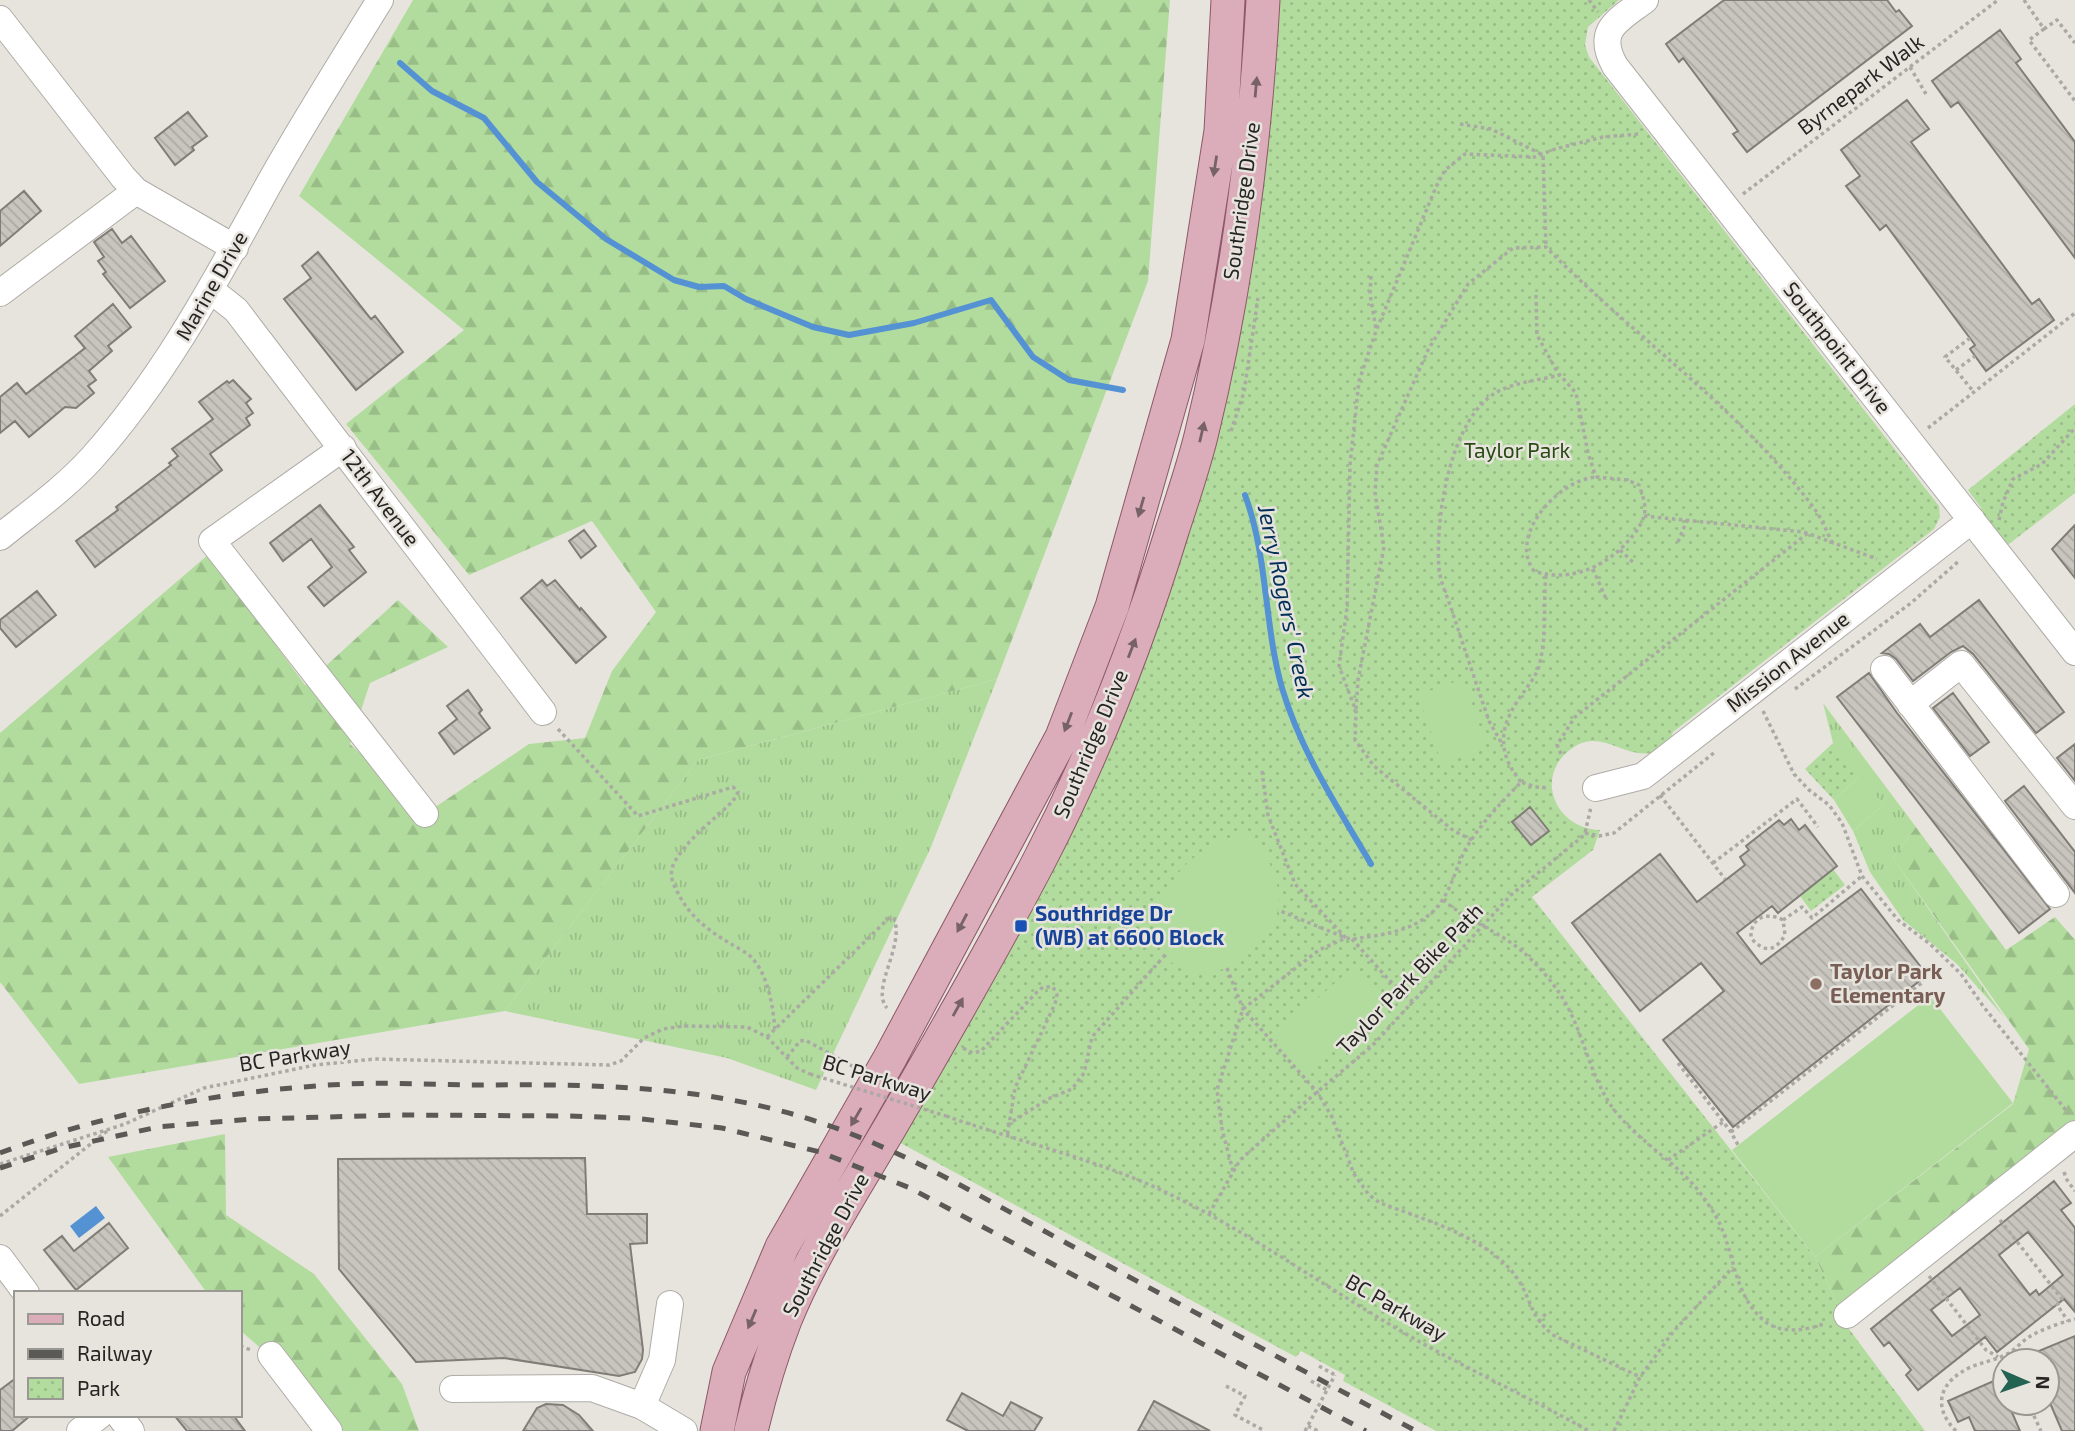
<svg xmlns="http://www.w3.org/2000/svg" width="2075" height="1431" viewBox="0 0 2075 1431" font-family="'Exo 2',sans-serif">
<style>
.grass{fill:url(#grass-tufts)}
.forest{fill:url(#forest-firs)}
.park{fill:url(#park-dots)}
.pitch{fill:#b2dc9d}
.water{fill:#5592d3}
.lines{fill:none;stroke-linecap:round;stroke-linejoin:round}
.stream{stroke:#5592d3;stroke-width:6}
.building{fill:url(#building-back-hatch);stroke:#807d77;stroke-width:2;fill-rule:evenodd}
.minor-casing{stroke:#afaca7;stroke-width:28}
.major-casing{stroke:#8c5867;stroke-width:35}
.path{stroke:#aba9a4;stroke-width:3.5;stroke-dasharray:3.5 3.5;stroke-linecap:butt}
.minor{stroke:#fff;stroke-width:26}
.major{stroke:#dbacb9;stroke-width:33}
.rail{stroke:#5b5956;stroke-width:5;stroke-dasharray:12 12;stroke-linecap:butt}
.path-bridge{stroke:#aba9a4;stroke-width:3.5;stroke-dasharray:3.5 3.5;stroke-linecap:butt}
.oneway{fill:#776266}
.transit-dot{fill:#1a4fb4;stroke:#e7e4de;stroke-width:2.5}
.education-dot{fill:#8d6e63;stroke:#e7e4de;stroke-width:2.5}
.labels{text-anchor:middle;stroke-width:5;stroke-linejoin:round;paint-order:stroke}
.street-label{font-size:21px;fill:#262523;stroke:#e7e4de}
.park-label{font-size:21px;fill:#294a15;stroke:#e7e4de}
.transit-label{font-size:21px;font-weight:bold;fill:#164399;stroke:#e7e4de;text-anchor:start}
.education-label{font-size:21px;font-weight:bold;fill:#785e54;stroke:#e7e4de;text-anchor:start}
.water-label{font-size:23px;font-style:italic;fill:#012f58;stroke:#e7e4de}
</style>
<defs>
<pattern id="grass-tufts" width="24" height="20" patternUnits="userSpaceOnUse" patternTransform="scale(1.75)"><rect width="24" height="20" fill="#b2dc9d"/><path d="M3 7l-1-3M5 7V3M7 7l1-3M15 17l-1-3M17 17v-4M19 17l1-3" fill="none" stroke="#99bd87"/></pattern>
<pattern id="forest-firs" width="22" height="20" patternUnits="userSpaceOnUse" patternTransform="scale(1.75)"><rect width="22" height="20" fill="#b2dc9d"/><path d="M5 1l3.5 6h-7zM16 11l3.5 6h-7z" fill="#99bd87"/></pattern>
<pattern id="park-dots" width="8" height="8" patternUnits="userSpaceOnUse" patternTransform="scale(1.75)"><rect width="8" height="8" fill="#b2dc9d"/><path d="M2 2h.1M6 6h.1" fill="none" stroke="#99bd87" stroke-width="1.8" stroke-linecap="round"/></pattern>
<pattern id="building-back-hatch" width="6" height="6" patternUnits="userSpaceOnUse" patternTransform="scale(1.75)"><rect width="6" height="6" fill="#c8c5bf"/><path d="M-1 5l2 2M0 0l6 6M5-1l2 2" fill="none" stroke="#aca9a4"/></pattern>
</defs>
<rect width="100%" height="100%" fill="#e7e4de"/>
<path class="grass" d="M997,679L931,847L816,1090L727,1058L505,1011L698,760Z
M1823,703L1916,827L1893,858L2004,1017L1957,964L1903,920L1870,872L1853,831L1883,805L1833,743Z"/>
<path class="forest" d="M413,0H1170L1148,281L997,679L698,760L505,1011L79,1084L0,982V733L209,554L305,685L398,600L448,647L370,683L350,744L425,814L529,744L585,738L612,671L656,612L592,521L469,575L346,424L464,330L299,196Z
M1916,827L2006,950L2055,917L2075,940V1126L1841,1312L1815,1257L2013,1104L2029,1049L1893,858Z
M225,1134L226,1215L314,1274L402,1384L419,1431H336L300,1383L240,1330V1293H207L108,1157Z"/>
<path class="park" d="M1276,0H1619L1588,27L1585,45L1589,57L1939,506L1940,517L1934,529L1673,732L1669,744C1665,746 1660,750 1655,752C1624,761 1602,726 1571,749C1533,777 1556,829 1600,830L1593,850L1532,897L1815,1257L1849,1329L1925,1431H1436L1343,1381L1345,1375L1301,1351L1296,1357L895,1140L1165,598Z
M2075,404V493L2005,547L1982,516L1981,508L1968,490Z
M1833,743L1861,775L1834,800L1805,769Z
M1833,869L1845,885L1811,911L1800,896Z"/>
<path class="pitch" d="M1463,679L1487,748L1442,764L1418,695Z
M1861,775L1883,805L1853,831L1834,800Z
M1241,834L1252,835C1268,856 1282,882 1278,909C1275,931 1245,961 1226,968C1216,972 1203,972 1193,971C1185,971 1176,965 1169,961C1165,953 1160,944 1159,936C1155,883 1194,847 1241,834Z
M1354,966L1384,998L1305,1072L1274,1037Z
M1930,996L2013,1103L1815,1257L1732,1150Z"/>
<path class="water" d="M96,1206L105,1218L79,1238L70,1226Z"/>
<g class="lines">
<path class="stream" d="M400,63L432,91L484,118L537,182L606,239L674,280L699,287L724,286L746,299L813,327L849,335L914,323L991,300L1033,357L1069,380L1123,390
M1245,495C1268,557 1264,625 1282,688C1301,752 1338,808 1371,864"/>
</g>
<path class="building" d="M1724,0H1887L1896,12L1899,10L1912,26L1747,152L1733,134L1738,131L1683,58L1679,62L1666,44Z
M2000,30L2021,59L2016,63L2075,142V258L1958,102L1951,107L1932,81Z
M1907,100L1929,129L1911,142L2032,304L2039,299L2054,320L1986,371L1970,349L1975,345L1886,225L1880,230L1846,186L1860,176L1841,150Z
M188,112L207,136L192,147L194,150L175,165L155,138Z
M24,191L41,211L0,246V211Z
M112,229L122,243L131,236L165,281L130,308L103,274L106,272L98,261L104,257L94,242Z
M318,252L371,319L375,316L403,352L356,390L284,299L311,278L302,266Z
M113,304L131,327L108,346L112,351L89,371L96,380L88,386L94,393L76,408L65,407L29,437L15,421L0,433V397L17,383L26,394L85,348L75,336Z
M233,380L251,399L246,403L253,413L246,418L250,425L210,454L222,470L95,567L76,541L118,510L116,507L171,465L169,463L178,456L172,449L213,419L199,402L227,381L229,383Z
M320,505L354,547L349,550L366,572L324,606L308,587L332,567L311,539L283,561L270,543Z
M2075,525V578L2052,549Z
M584,530L596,546L581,558L569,541Z
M542,580L547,586L555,580L580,610L581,608L606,637L576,663L521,598Z
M37,591L56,615L16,647L0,628V620Z
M1979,600L2064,712L2036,733L1973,654L1963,646L1951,652L1913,681L1896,659L1889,654L1882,653L1920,624L1930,637Z
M1869,673L1897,713L2050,909L2019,933L1837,697Z
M468,690L482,710L479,713L490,728L454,754L439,733L457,719L447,706Z
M1953,693L1989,742L1970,756L1933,708Z
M2075,744V781L2057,758Z
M2024,786L2075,852V893L2005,801Z
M1530,807L1549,831L1531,845L1512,822Z
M1791,819L1799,830L1805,825L1837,866L1778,913L1772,906L1737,933L1761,964L1861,889L1927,975L1733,1127L1663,1040L1724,991L1701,963L1640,1011L1572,923L1660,854L1697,902L1745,865L1740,857L1749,850L1746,846L1779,820L1784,825Z
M585,1158L587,1214H647V1243L630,1244L643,1350L642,1359L635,1372L619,1376L504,1358L416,1362L339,1269L338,1159Z
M2054,1181L2071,1203L2061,1210L2075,1228V1312L2064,1299L1997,1352L1985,1337L1918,1390L1906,1375L1911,1370L1889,1342L1884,1346L1871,1329ZM2028,1232L2063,1275L2039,1295L2036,1290L2030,1295L1999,1255ZM1960,1288L1980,1315L1952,1336L1931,1310Z
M109,1223L128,1248L76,1290L44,1250L62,1236L74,1251Z
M2075,1336V1431H2062L2047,1396V1361H2015Z
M2005,1376V1403H2008L2020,1431H1975L1969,1417L1958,1422L1948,1401Z
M16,1378V1415H31L12,1431H0V1390Z
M962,1393L1003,1416L1011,1402L1042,1418L1034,1431H968L947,1420Z
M1154,1401L1210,1431H1138Z
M546,1404L563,1405L579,1415L593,1431H523L537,1408Z
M174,1415H233L245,1431H187Z"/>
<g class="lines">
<defs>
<path id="minor" d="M1645,0C1617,21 1595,30 1615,66L2075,652
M0,19L123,177L136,191L235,248
M212,291L236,310L543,712
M0,293L136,191
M343,448L212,541L425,814
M0,537C31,512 66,487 92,458C166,375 217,278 270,182C305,120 343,60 380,0
M1884,669L2056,894
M1910,704L1961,664L2075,806
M1596,788L1643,776L1972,520
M0,1258L26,1293
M1847,1315L2075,1134
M271,1355L329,1431
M453,1389L592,1388L642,1406L684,1431
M642,1406L662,1360L670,1304
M119,1415L131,1431
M80,1431L100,1415"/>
<path id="major" d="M717,1431L729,1372L782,1247L890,1058L1062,737L1112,607L1188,340L1221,131L1228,0
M751,1431C760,1393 771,1356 785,1320C814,1249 858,1183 896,1117C945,1033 994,947 1039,861C1094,755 1137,645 1172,531C1182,500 1193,468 1201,436C1236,293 1255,146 1263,0"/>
</defs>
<use href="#minor" class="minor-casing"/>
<use href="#major" class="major-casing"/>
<path class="path" d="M1589,0L1598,12
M2024,0L2044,29L2029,40L2075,101
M2044,29L2057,20L2075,43
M1910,67L1926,94
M1460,124L1491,129L1543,155L1546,247
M1743,194L1998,0
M1371,276L1370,294L1376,329
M1536,295L1537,335L1559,375
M1970,338L1945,357L1973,391
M1956,370L1975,356
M1928,428L2075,313
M1231,431L1244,392L1258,298
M1596,477L1627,480L1639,485C1642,494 1647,506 1644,516C1642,524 1635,533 1630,539C1606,567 1570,583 1534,571C1507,535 1560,479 1596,477Z
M1644,516L1804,532L1877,559
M1999,520L2003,502L2013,479L2042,464L2075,428
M1678,542L1687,520
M1620,550L1634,563
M1593,569L1607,601
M1795,689L1911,603L1960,560
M1356,709L1358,680L1384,547L1375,493L1377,465L1428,350L1468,284L1513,248L1546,247C1633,336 1742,410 1816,511C1823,521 1827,533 1833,544
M1763,711L1794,774L1809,790L1829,805L1842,823L1862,876L1898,920L1930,944L1961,974L1983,1006L2069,1114
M558,729L638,816L733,787L738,792L733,801C714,820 687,839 674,863C669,874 672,883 678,893C690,917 709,931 731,944C738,948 748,953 753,959C769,978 773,1007 775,1030
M1501,742L1489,721C1477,686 1465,650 1453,614C1449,600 1440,583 1439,568C1435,519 1450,418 1497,392C1515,382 1540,380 1560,375L1576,393L1588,453L1596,477
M1561,754L1557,745L1575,717L1808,533
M1262,771L1268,815L1295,884L1346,938L1278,910
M1521,782C1498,754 1498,729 1519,699C1527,686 1537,677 1540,662C1547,634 1543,603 1546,575
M1660,795L1725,879
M1585,833L1599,836L1614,833L1715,752
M1472,840L1454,831L1374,766L1355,740L1356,711L1339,666L1347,608L1350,465L1359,381L1376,331L1436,187L1445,170L1465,154L1535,157L1555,149L1603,137L1639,134
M1713,863L1797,799L1818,827
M1443,900C1467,920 1500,932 1523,952C1535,962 1549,978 1558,991C1584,1028 1588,1076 1615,1111C1643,1146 1684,1166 1708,1204C1714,1213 1720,1222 1723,1232C1735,1262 1736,1294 1761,1318C1778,1335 1806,1331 1826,1323
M1783,920C1766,911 1750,918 1751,938C1764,953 1775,952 1785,935L1783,920L1802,907L1812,918L1862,876
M1352,939L1389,980L1414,1003
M1227,968L1243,1009L1317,1092L1332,1117L1354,1174L1369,1195L1380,1203C1424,1219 1493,1239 1519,1281C1533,1304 1530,1316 1553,1335L1640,1377
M767,1037L890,917L894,919C905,946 870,989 887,1008
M963,1048L973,1053L981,1051L1038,991L1043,987H1053L1057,995L1055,1004L1015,1088L1007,1137
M787,1057L800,1041L805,1040L856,1068
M1678,1063L1731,1132L1738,1145
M946,1116C1012,1139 1079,1155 1143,1182C1234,1221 1315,1281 1401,1331C1462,1367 1527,1396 1589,1431
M1007,1125L1048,1099L1072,1089L1084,1073L1092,1037L1166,954
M1731,1132L1923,982
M1668,1160L1723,1122
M0,1164L125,1124L204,1088L315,1065L375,1059L609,1065L621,1061L644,1038L663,1029L684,1026L747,1027L767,1037L797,1068L810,1074
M1233,1171L1222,1129L1217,1090L1243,1009L1319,950L1346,938L1352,939C1385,935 1424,930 1443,899C1454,882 1458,861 1468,845C1483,821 1502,802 1521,782L1535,787L1548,788
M2064,1172L2067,1180L2075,1191
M1209,1214L1240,1160L1317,1092L1372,1046L1511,895L1582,837L1585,833L1591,807
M0,1216L107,1131
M2000,1220L2062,1299L2057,1305L2068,1321
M1929,1276L1986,1350L1998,1357
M1539,1322L1546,1313
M240,1346L251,1350
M1319,1366L1335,1375
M1311,1381L1327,1390
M1226,1386L1245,1396L1235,1415L1265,1431
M2028,1403L2041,1431
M1308,1426L1318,1431
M1614,1431L1640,1377L1673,1332L1733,1267
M1956,1431C1931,1406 1940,1381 1971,1367C1983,1362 1996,1360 2007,1354C2015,1350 2021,1342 2029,1337C2042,1329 2060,1323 2075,1319"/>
<use href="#minor" class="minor"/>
<use href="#major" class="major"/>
<path class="rail" d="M0,1153C110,1111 230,1090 347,1084C392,1082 438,1085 483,1085C603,1084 719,1086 833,1127C916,1157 992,1203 1070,1245C1185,1307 1300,1369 1416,1431
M0,1168L62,1148L158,1127L253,1119L401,1115L570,1116L633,1118L722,1128L820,1152L910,1188L1366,1431"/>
<path class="path-bridge" d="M810,1074L946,1116
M1305,1431L1335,1375"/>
</g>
<defs><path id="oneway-solid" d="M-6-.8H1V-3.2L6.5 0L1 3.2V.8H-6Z" transform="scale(1.75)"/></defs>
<g class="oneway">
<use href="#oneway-solid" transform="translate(1256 87) rotate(-85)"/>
<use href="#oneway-solid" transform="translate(1215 166) rotate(99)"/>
<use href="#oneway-solid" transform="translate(1202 432) rotate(-77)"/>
<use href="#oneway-solid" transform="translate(1141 507) rotate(106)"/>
<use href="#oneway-solid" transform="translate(1132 648) rotate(-69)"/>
<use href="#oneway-solid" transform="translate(1068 722) rotate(111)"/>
<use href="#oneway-solid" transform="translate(962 923) rotate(118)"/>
<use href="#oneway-solid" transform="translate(958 1007) rotate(-61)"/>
<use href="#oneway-solid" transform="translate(856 1117) rotate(120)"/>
<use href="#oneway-solid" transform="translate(752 1319) rotate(113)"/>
</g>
<rect class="transit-dot" x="1014" y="919" width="14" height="14" rx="3.5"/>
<circle class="education-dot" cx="1816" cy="984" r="7"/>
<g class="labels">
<g class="street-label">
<text transform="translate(1861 85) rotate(-37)" y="7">Byrnepark Walk</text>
<text transform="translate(1242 201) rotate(-82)" y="7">Southridge Drive</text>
<text transform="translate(212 286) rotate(-60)" y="7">Marine Drive</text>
<text transform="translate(1837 348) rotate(52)" y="7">Southpoint Drive</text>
<text transform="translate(380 498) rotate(53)" y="7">12th Avenue</text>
<text transform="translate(1788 662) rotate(-38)" y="7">Mission Avenue</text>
<text transform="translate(1091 744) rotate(-67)" y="7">Southridge Drive</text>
<text transform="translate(1410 979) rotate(-46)" y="7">Taylor Park Bike Path</text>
<text transform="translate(295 1056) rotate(-9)" y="7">BC Parkway</text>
<text transform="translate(877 1078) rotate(17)" y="7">BC Parkway</text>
<text transform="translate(826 1245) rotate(-62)" y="7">Southridge Drive</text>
<text transform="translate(1396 1308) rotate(30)" y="7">BC Parkway</text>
</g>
<g class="park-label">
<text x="1517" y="458">Taylor Park</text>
</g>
<g class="transit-label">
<text x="1035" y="921">Southridge Dr<tspan x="1035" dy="24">(WB) at 6600 Block</tspan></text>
</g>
<g class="education-label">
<text x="1830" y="979">Taylor Park<tspan x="1830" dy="24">Elementary</tspan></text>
</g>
<g class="water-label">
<text transform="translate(1286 602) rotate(78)" y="8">Jerry Rogers' Creek</text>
</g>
</g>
<rect x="14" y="1291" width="228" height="126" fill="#e7e4de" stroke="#9a9893" stroke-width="2"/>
<rect x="28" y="1314" width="35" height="10" fill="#dbacb9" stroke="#9a9893" stroke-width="2"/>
<text x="77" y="1326" font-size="21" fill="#262523">Road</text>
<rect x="28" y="1349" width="35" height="10" fill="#5b5956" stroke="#9a9893" stroke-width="2"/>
<text x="77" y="1361" font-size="21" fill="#262523">Railway</text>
<rect x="28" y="1378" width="35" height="21" fill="url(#park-dots)" stroke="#9a9893" stroke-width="2"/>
<text x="77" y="1396" font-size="21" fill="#262523">Park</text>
<g transform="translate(2026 1382) rotate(92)"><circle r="33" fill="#e7e4de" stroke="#9a9893" stroke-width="2"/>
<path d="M0-5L12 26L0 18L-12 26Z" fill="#236351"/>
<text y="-10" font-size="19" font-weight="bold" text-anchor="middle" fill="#262523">N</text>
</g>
</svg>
